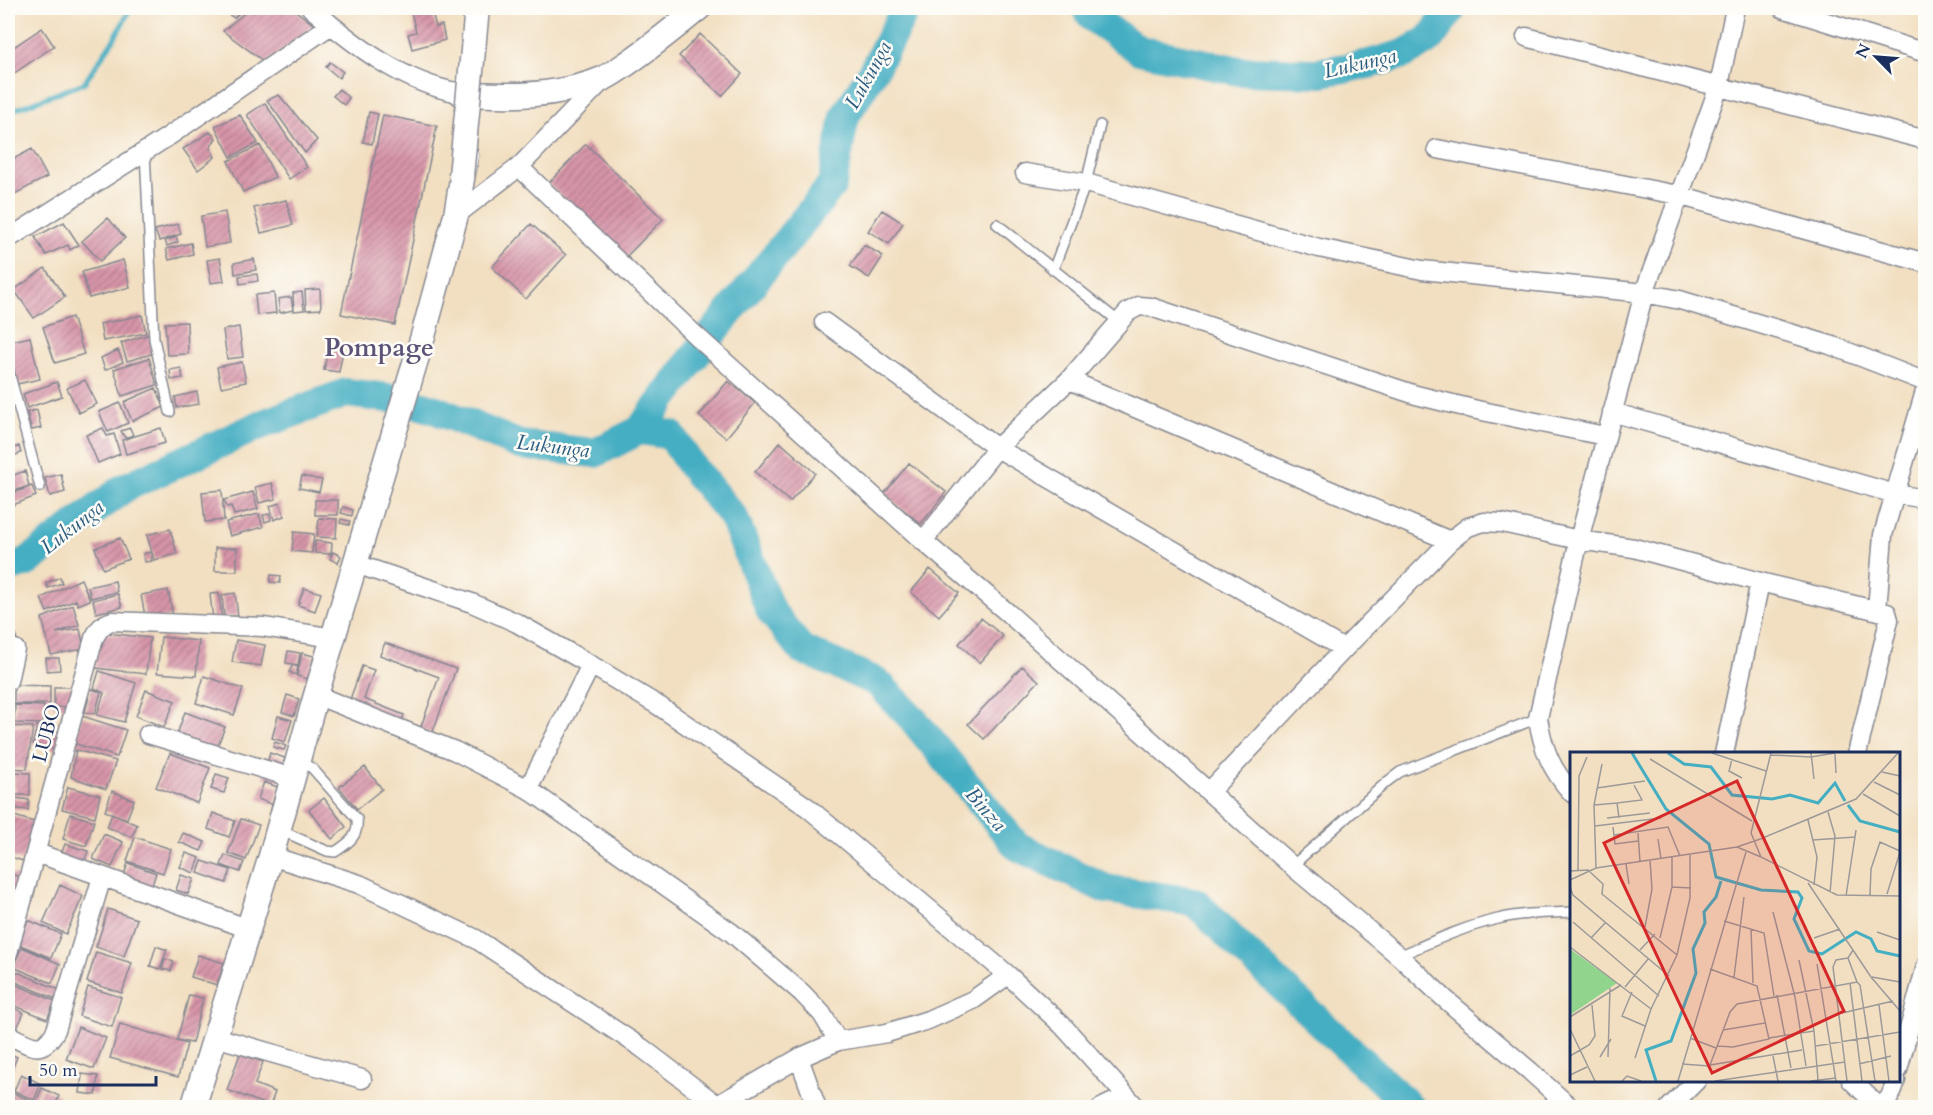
<svg xmlns="http://www.w3.org/2000/svg" width="1933" height="1115" viewBox="0 0 1933 1115" font-family="Cardo,serif">
<style>
.lines{fill:none;stroke-linecap:round;stroke-linejoin:round}
.stream{stroke:#44aec2;stroke-width:5}
.river{stroke:#44aec2;stroke-width:30}
.building{fill:url(#building-hatch)}
.lane-casing{stroke:#868790;stroke-width:12}
.street-casing{stroke:#868790;stroke-width:21}
.secondary-casing{stroke:#868790;stroke-width:27}
.lane{stroke:#fff;stroke-width:9}
.street{stroke:#fff;stroke-width:18}
.secondary{stroke:#fff;stroke-width:24}
.secondary-bridge-casing{stroke:#868790;stroke-width:27;stroke-linecap:butt}
.secondary-bridge{stroke:#fff;stroke-width:24}
.labels{text-anchor:middle;stroke-width:5;stroke-linejoin:round;paint-order:stroke}
.street-label{font-size:20px;fill:#1b2f5e;stroke:#fdfcf7}
.water-label{font-size:21px;font-style:italic;fill:#295b81;stroke:#fdfcf7}
.district-label{font-size:26px;font-weight:bold;fill:#5d5278;stroke:#fdfcf7}
.inset-river{fill:none;stroke:#44aec2;stroke-width:3}
.inset-road{fill:none;stroke:#9c9999;stroke-width:1.5}
.view{fill:#d62828;fill-opacity:0.15;stroke:#d62828;stroke-width:3}
.inset-edge{fill:none;stroke:#1b2f5e;stroke-width:3}
</style>
<defs>
<pattern id="building-hatch" width="6" height="6" patternUnits="userSpaceOnUse" patternTransform="scale(1.5)"><rect width="6" height="6" fill="#d794a8"/><path d="M-1 1l2-2M0 6l6-6M5 7l2-2" fill="none" stroke="#ae798c"/></pattern>
</defs>
<rect width="100%" height="100%" fill="#fdfcf7"/>
<filter id="ink" filterUnits="userSpaceOnUse"><feTurbulence type="fractalNoise" baseFrequency=".0167" numOctaves="2"/><feDisplacementMap in="SourceGraphic" scale="12" xChannelSelector="R" yChannelSelector="G"/><feConvolveMatrix kernelMatrix="1 2 1 2 8 2 1 2 1" color-interpolation-filters="sRGB"/></filter>
<filter id="wash" filterUnits="userSpaceOnUse"><feTurbulence type="fractalNoise" baseFrequency=".008" numOctaves="4" result="noise"/><feDisplacementMap in="SourceGraphic" scale="24" xChannelSelector="R" yChannelSelector="G"/><feGaussianBlur stdDeviation="1.35" result="paint"/><feColorMatrix in="noise" values="0 0 0 0 0 0 0 0 0 0 0 0 0 0 0 0 0 1.4 0 .05"/><feComposite in="paint" operator="in"/></filter>
<g filter="url(#wash)">
<rect width="100%" height="100%" fill="#f2dfc1"/>
<g class="lines">
<path class="stream" d="M8,112L84,83L114,39L131,8"/>
<path class="river" d="M1086,8L1093,18L1139,50L1239,71L1316,73L1369,64L1404,54L1430,39L1452,8
M640,430L671,435L692,467L734,518L770,610L801,649L877,682L911,717L1017,846L1106,889L1195,902L1241,948L1411,1108
M8,568L27,562L124,488L260,425L346,393L405,400L436,410L520,445L595,453L640,430L703,345L832,185L845,116L874,69L906,8"/>
</g>
<g id="blocks">
<path class="building" d="M219,8H244L234,18Z
M250,8H292L314,25L266,63L223,31Z
M410,8H431L436,27L442,25L445,40L412,49L408,34L416,32Z
M42,28L54,46L13,74L8,66V51Z
M700,34L742,74L722,96L679,56Z
M330,62L343,72L339,78L326,67Z
M339,89L349,98L344,105L333,96Z
M279,95L317,140L305,153L267,100Z
M265,103L307,167L289,179L247,115Z
M369,112L378,114L372,144L363,142Z
M240,115L258,143L231,157L215,126Z
M383,115L437,126L395,325L341,314Z
M210,132L216,138L210,148L215,157L198,170L183,149Z
M586,144L663,219L625,258L548,184Z
M260,145L275,177L243,192L228,161Z
M32,149L47,177L13,195L8,184V162Z
M286,200L293,225L261,233L254,208Z
M882,210L903,223L889,244L868,231Z
M225,212L230,243L205,247L201,216Z
M108,218L125,238L100,261L82,241Z
M64,222L79,245L70,250L68,245L46,255L35,237Z
M178,224L181,234L159,241L155,230Z
M531,224L566,255L526,299L492,267Z
M176,237L178,242L167,246L165,241Z
M191,243L193,254L169,260L166,249Z
M864,245L883,256L869,278L850,266Z
M220,258L224,281L211,283L207,260Z
M254,259L256,270L235,274L234,263Z
M123,260L130,287L89,298L82,272Z
M45,268L65,297L34,318L14,290Z
M257,274L258,281L240,284L239,276Z
M320,289L321,309L306,310L305,290Z
M302,292L304,310L294,311L293,293Z
M274,293L276,313L257,315L255,295Z
M291,297L293,310L280,313L278,299Z
M142,315L146,333L103,341L100,324Z
M72,317L84,354L55,363L43,327Z
M187,322L188,354L167,355L165,323Z
M239,327L243,357L227,359L223,330Z
M150,334L155,353L127,361L121,343Z
M30,337L40,379L17,384L8,342Z
M328,347L343,350L339,372L324,370Z
M118,350L123,362L105,370L101,358Z
M149,358L157,385L122,396L114,369Z
M242,362L246,382L221,387L217,367Z
M181,368L183,378L171,380L170,370Z
M85,380L97,404L79,413L67,388Z
M728,381L755,403L726,438L699,416Z
M57,382L62,396L27,408L23,394Z
M156,388L164,407L132,421L124,402Z
M197,392L199,404L177,408L175,397Z
M120,403L128,423L108,432L99,412Z
M37,410L41,428L32,430L27,412Z
M103,428L107,436L114,434L120,454L98,463L86,435Z
M130,428L133,435L125,438L121,431Z
M161,428L165,443L126,454L122,440Z
M780,442L815,473L790,502L755,472Z
M19,446L21,453L8,458V450Z
M909,463L946,492L921,524L884,494Z
M25,471L29,486L8,493V477Z
M61,474L65,492L50,496L45,478Z
M302,476L322,480L319,492L299,488Z
M272,483L276,499L259,503L255,487Z
M32,486L36,496L8,507V495Z
M222,490L224,520L205,522L202,492Z
M253,492L258,509L234,515L231,506L227,507L224,500Z
M315,500H338V515H315Z
M280,503L284,516L274,520L270,506Z
M343,507L353,510L352,516L341,513Z
M259,514L263,527L230,536L226,522Z
M270,514L271,520L265,522L263,515Z
M319,518L337,519L336,538L317,537Z
M341,519L350,521L349,525L340,523Z
M170,529L177,554L154,560L147,535Z
M294,532L314,534L312,553L292,551Z
M120,538L129,559L103,569L95,548Z
M315,541L332,543L331,554L315,553Z
M215,548H237V571H215Z
M150,552L152,561L145,562L143,554Z
M333,552L341,556L338,563L330,559Z
M930,569L959,593L939,616L911,592Z
M271,575L281,576L280,583L270,582Z
M60,577L62,583L48,588L46,583Z
M81,579L90,600L78,605L76,600L47,612L41,598Z
M115,581L117,592L91,598L88,587Z
M304,588L321,593L315,611L298,605Z
M168,590L173,616L146,621L141,595Z
M219,593L222,618L213,619L210,594Z
M235,593L238,616L224,617L222,595Z
M118,594L122,607L96,613L93,600Z
M73,605L79,625L56,633L80,629L84,649L51,655L42,618Z
M981,618L1003,636L980,663L959,644Z
M99,632L150,638L146,674L95,668Z
M16,634L17,645L8,647V636Z
M161,637L199,641L196,676L157,673Z
M236,640L265,645L261,666L232,662Z
M385,643L456,669L432,734L420,729L439,677L380,655Z
M288,651L300,653L298,665L286,663Z
M302,653L314,656L308,679L297,676Z
M46,658H59L60,670L47,671Z
M293,665L298,667L296,675L289,672Z
M362,666L374,670L364,699L404,715L400,726L348,705Z
M1022,666L1039,681L984,739L968,724Z
M99,671L136,683L124,722L97,715L104,693L94,688Z
M204,676L243,689L234,715L196,703Z
M14,685L50,686V704H14Z
M54,687H73V707H54Z
M91,689L101,692L95,714L85,712Z
M146,690L175,701L164,727L136,716Z
M287,695L299,699L294,716L282,712Z
M15,705L44,706L43,724L14,723Z
M185,712L225,727L212,760L173,745Z
M82,716L126,730L117,757L73,743Z
M278,716L292,720L285,742L272,738Z
M8,726L33,727L27,769L8,768Z
M37,726L65,733L61,751L33,744Z
M275,742L286,746L284,750L273,747Z
M76,750L116,761L106,789L71,777Z
M170,753L210,768L197,803L156,787Z
M270,753L285,758L278,781L263,777Z
M365,767L382,789L357,809L339,787Z
M14,772L30,773V795H14Z
M216,774L229,778L224,793L211,789Z
M264,782L280,788L274,805L258,799Z
M68,787L100,795L95,817L62,809Z
M112,791L134,800L127,819L105,811Z
M8,797L29,800L28,810L8,808Z
M324,798L346,827L332,839L309,810Z
M213,813L235,821L229,837L208,829Z
M8,814L34,822L23,861L8,856Z
M70,814L94,821L86,846L63,839Z
M112,814L137,825L132,837L107,827Z
M241,819L259,825L246,860L228,853Z
M183,833L205,842L201,851L179,842Z
M104,834L123,842L112,867L93,859Z
M135,837L171,849L163,873L127,861Z
M65,844L88,851L82,869L59,860Z
M186,853L200,858L194,873L180,867Z
M225,855L244,862L240,872L221,865Z
M202,861L231,870L226,883L198,873Z
M128,863L156,873L150,891L122,881Z
M8,873L20,877L12,913L8,912Z
M181,875L194,879L188,894L176,890Z
M60,885L83,896L66,934L43,923Z
M108,909L137,919L124,956L96,947Z
M28,920L61,934L51,958L18,944Z
M156,946L167,950L160,969L150,966Z
M22,947L60,964L52,983L13,967Z
M96,952L132,963L122,993L87,982Z
M198,955L224,963L217,985L191,977Z
M165,959L174,962L171,971L162,969Z
M15,971L60,990L56,999L11,980Z
M10,982L55,1001L47,1019L8,1003V988Z
M88,987L121,997L112,1027L79,1016Z
M189,995L203,998L192,1043L177,1040Z
M8,1005L24,1013L15,1032L8,1028Z
M120,1024L187,1044L178,1077L110,1058Z
M78,1027L106,1038L94,1069L66,1059Z
M8,1053L17,1057L8,1080Z
M240,1054L263,1062L255,1084L275,1092L270,1106L227,1090Z
M21,1074L41,1084L34,1100L14,1091Z
M82,1074L98,1076L96,1095L80,1093Z
M42,1088L59,1096L54,1108H44L35,1104Z
M11,1092L31,1101L29,1108H18L8,1103Z"/>
</g>
</g>
<g filter="url(#ink)">
<use href="#blocks" fill-opacity="0" stroke="#868790" stroke-width="1.5"/>
<g class="lines">
<defs>
<path id="lane" d="M145,152L154,339L170,412
M997,224L1118,321
M1053,270L1086,183L1100,125
M8,368L40,487
M280,830L327,851L335,852C349,843 359,836 357,819L312,768L300,762
M1292,866L1388,781L1400,772L1538,718
M1399,956C1431,942 1463,927 1498,919C1522,913 1547,913 1572,912"/>
<path id="street" d="M311,8C354,45 404,84 461,93
M1782,8L1926,53
M1526,37L1926,140
M1437,149L1678,195L1926,263
M519,167L693,333L923,541L1008,613L1292,866L1399,956L1445,999L1530,1071L1571,1108
M1025,173L1086,183L1319,248L1422,270L1644,293L1680,300L1830,345L1926,382
M456,215L519,167L603,80
M8,239L169,136L331,25
M824,322L997,448L1344,649
M1069,380L1450,541
M1612,412L1895,494L1926,499
M923,541L997,448L1069,380L1128,312L1139,306L1151,307L1416,395L1477,410L1605,436
M356,564L472,603L517,623L591,665L659,706L807,807L1008,975L1062,1025L1137,1108
M1877,610L1883,535L1926,388
M8,681L15,649
M316,695L455,751L528,789L732,933L802,993L822,1014L838,1041
M148,734L293,778
M1724,754L1760,582
M528,789L591,665
M1209,792L1344,649L1450,541L1468,527L1484,522L1502,523L1579,540L1634,548L1760,582L1887,613L1889,620L1857,754
M1572,793C1551,769 1543,750 1538,718L1579,540L1644,293L1719,86L1735,8
M37,853L249,929
M271,856L359,884L476,939L642,1048L717,1105
M8,953L94,638C99,629 102,624 112,621L263,627L334,638
M8,1035C31,1045 41,1057 56,1030L102,877
M215,1037L362,1079
M799,1058L817,1108
M1898,1070L1926,966
M1851,1080L1877,1105C1890,1104 1892,1092 1896,1080
M712,1108L799,1058L838,1041L887,1033L928,1020L973,1000L1008,975
M1101,1108L1126,1096
M1669,1108L1697,1080"/>
<path id="secondary" d="M461,93C507,97 558,97 602,79C609,76 616,71 622,67C649,49 674,28 699,8
M193,1108L271,856L316,695L423,336L456,215L466,155"/>
</defs>
<use href="#lane" class="lane-casing"/>
<use href="#street" class="street-casing"/>
<use href="#secondary" class="secondary-casing"/>
<use href="#lane" class="lane"/>
<use href="#street" class="street"/>
<use href="#secondary" class="secondary"/>
<defs>
<path id="secondary-bridge" d="M461,176L477,8"/>
</defs>
<use href="#secondary-bridge" class="secondary-bridge-casing"/>
<use href="#secondary-bridge" class="secondary-bridge"/>
</g>
</g>
<g class="labels">
<g class="street-label">
<text transform="translate(46 733) rotate(-75)" y="7">LUBO</text>
</g>
<g class="water-label">
<text transform="translate(1360 63) rotate(-13)" y="7">Lukunga</text>
<text transform="translate(868 75) rotate(-61)" y="7">Lukunga</text>
<text transform="translate(553 446) rotate(7)" y="7">Lukunga</text>
<text transform="translate(72 527) rotate(-38)" y="7">Lukunga</text>
<text transform="translate(986 809) rotate(49)" y="7">Binza</text>
</g>
<g class="district-label">
<text x="379" y="356">Pompage</text>
</g>
</g>
<g transform="translate(1570 752)">
<rect width="330" height="330" fill="#f2dfc1"/>
<path d="M0,197L47,231L0,263Z" fill="#91d48d"/>
<path class="inset-river" d="M62,1L96,57L139,92L146,125L191,138L228,140L232,146L224,167L239,199L252,202L286,180L301,187L307,199L330,204M98,1L114,12L141,15L162,43L202,47L220,43L248,51L265,31L275,49M278,53L290,69L330,80M86,329L76,298L101,289L126,221L123,197L135,171L134,160L146,145L151,129"/>
<path class="inset-road" d="M142,1L196,19M201,1L181,81L191,105L267,143L330,144M241,1L244,27M265,2L266,21M201,3L241,5L265,1M80,7L182,69M162,7L159,19L172,26M312,20L330,24M304,30L330,43M27,36L75,29M293,42L330,64M47,51L72,48L64,33M24,53L47,51L49,66M258,60L265,84L260,141M37,66L80,61M238,68L247,105L244,133M25,74L91,66M43,75L45,92L68,89M68,81L70,110M44,83L98,75L110,104M195,85L286,47L328,1M88,87L91,107M243,88L285,85M167,95L191,105M56,112L59,132M26,116L24,53L32,12M8,118L9,24L17,5M0,119L19,118M20,120L33,132L32,142L107,203M0,128L26,116L167,95L196,85M238,131L301,225L330,259M0,135L3,143L99,224M102,135L121,136M317,142L330,100M300,143L301,117L310,90L330,99M276,144L286,78M203,160L225,245L236,314M154,169L194,181L204,244M3,170L89,244M75,175L82,137L80,108M181,177L183,231M307,180L330,188M21,186L36,170M90,186L102,135V105M244,186L270,177M0,195L81,257M70,198L85,182M283,198L278,206L287,230M229,208L244,279L248,328M247,212L266,329M140,217L187,234L199,287L163,295L147,294M164,225L174,145M302,225L330,230M280,231L292,329M55,235L79,206M62,240L52,264L75,274M207,243L221,316M309,253L319,329M268,262L323,249M0,265L51,233M0,277L25,329M153,278L195,271M120,286L146,296M199,286L244,279M246,294L330,280M232,298L140,313L160,260L167,252L287,230L290,233L305,329M0,304L19,293L25,284L22,253M203,304L208,329M30,305L41,287M38,305L40,236M65,306L81,257L107,203L120,146V102M112,312L139,314M289,312L321,304M0,323L17,315M52,329L57,324L71,329M108,329L176,100M145,329L275,310M241,329L266,326M277,329L263,215L266,208L278,206"/>
<path class="view" d="M167,29L274,259L142,321L34,91Z"/>
<rect width="330" height="330" class="inset-edge"/>
</g>
<rect width="1933" height="1115" fill="none" stroke="#fdfcf7" stroke-width="30"/>
<g transform="translate(1876 57) rotate(295)" stroke="#fdfcf7" stroke-width="4.5" paint-order="stroke">
<path d="M0-4.5L10 22L0 15L-10 22Z" fill="#1b2f5e"/>
<text y="-9" font-size="16" font-weight="bold" text-anchor="middle" fill="#1b2f5e">N</text>
</g>
<path d="M30 1076v9h126v-9" fill="none" stroke="#1b2f5e" stroke-width="3"/>
<text x="39" y="1076" font-size="18" fill="#1b2f5e" stroke="#fdfcf7" stroke-width="4.5" paint-order="stroke">50 m</text>
</svg>
